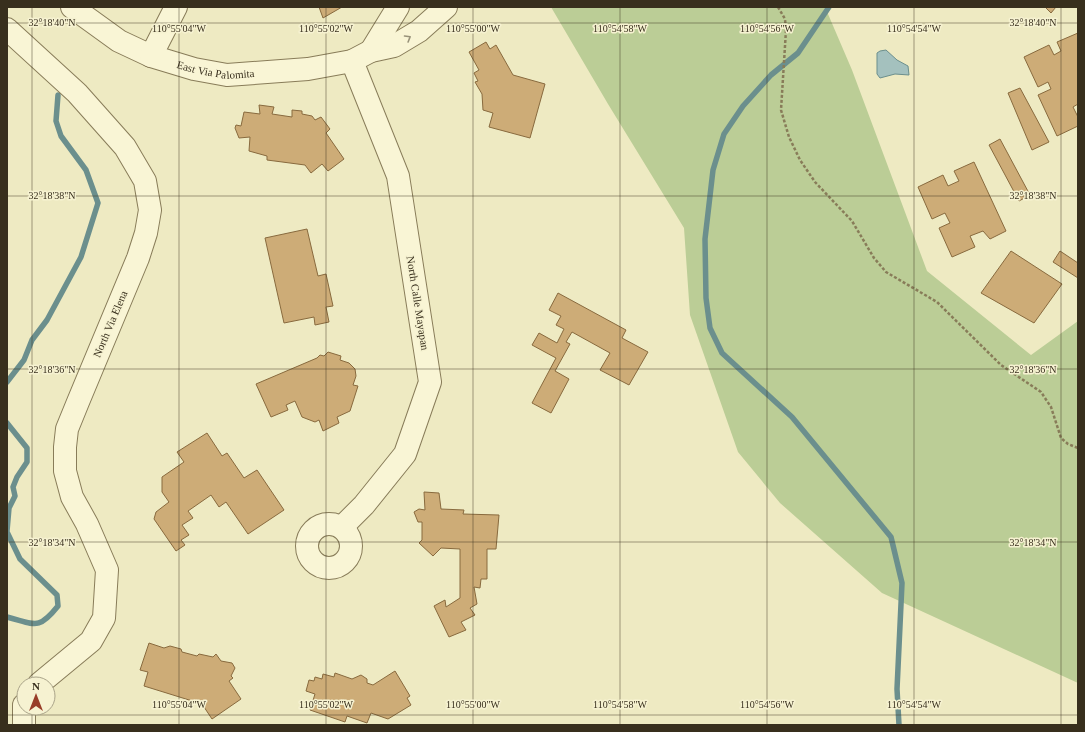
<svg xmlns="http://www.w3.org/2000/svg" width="1085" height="732" viewBox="0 0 1085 732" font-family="Georgia,serif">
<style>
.green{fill:#bbcd96}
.water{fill:#a4c1be;stroke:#6b8f8d}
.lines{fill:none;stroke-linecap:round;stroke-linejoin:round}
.stream{stroke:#6b8f8d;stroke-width:5.5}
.building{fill:#cdac77;stroke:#886a3e}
.minor-casing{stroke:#887c59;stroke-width:24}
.path{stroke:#887c59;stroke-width:2.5;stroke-dasharray:3 2;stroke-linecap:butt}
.minor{stroke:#f9f5d5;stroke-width:22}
.oneway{stroke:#989279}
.ticks{fill:none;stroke:#382f1d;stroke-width:1;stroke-opacity:0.45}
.labels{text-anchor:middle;stroke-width:3;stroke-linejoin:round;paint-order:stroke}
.street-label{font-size:11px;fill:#382f1d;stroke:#f6f2d1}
.ticks-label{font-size:10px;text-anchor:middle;fill:#382f1d;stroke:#f6f2d1;stroke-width:3;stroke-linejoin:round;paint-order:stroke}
</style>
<rect width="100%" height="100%" fill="#eeeac2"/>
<path class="green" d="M551,7H825L852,70L927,271L1031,355L1078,321V683L882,593L780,503L738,452L690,315L684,228L608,104Z"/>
<path class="water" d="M886,50L897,60L908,66L909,75L895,74L880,78L877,74V53L880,51Z"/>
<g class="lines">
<path class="stream" d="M829,7L798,53L771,75L743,106L724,134L713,170L705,239L706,298L710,328L722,353L792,417L891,537L902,583L897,689L899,725
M7,382L24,360L32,340L47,320L81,257L98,203L86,170L61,136L56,121L58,95
M7,423L27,448V462L17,477L13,487L15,496L9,508L7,531
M7,532L20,559L57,595L58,606C38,631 35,624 7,617"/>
</g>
<path class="building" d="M319,7H342L323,18Z
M1045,7H1056L1051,13Z
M1078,33V104L1073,107L1078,117V126L1057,136L1038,95L1051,89L1048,82L1038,87L1024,57L1049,45L1054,55L1061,51L1057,42Z
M486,42L490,49L496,45L513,75L545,84L530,138L489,127L493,113L483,110L482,94L475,82L478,81L474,73L479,70L469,52Z
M1020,88L1049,142L1032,150L1008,93Z
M259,105L274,107L272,114L292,117V110L302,111V114L312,116L315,120L321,117L330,129L326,133L344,159L328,171L322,164L311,173L305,165L267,160V156L249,151L250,137L239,138L235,128L236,125L241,126L244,112L260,114Z
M1000,139L1030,195L1019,201L989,145Z
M974,162L1006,231L990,239L983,231L970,236L975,247L952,257L939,228L950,223L945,213L932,219L918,187L943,175L948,186L959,181L954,171Z
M307,229L318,276L326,274L333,306L326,307L329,322L315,325L314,317L284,323L265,238Z
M1011,251L1062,284L1034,323L981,293Z
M1060,251L1078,263V278L1053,262Z
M558,293L626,330L622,338L648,352L629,385L600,370L610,353L572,332L566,342L570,344L555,371L569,379L551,413L532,403L556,358L532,345L539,333L557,343L564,329L556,325L561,316L549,310Z
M328,352L341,356L340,360L349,363L355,369L356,376L353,385L358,386L350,411L337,417L339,423L323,431L319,420L315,422L302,417L295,401L286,405L288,410L271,417L256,384L317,358L320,355L324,356Z
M207,433L222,456L227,453L244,478L257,470L284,510L248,534L226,502L219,507L211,495L188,511L193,518L182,525L189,535L181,540L185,545L176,551L154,519L156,512L169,502L162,492V477L184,462L177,452Z
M424,492L439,493L441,509L464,510L463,514L499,515L496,549H487V579H481L480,588L474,587L477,604L470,608L475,615L461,622L466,630L449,637L434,606L445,600L446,607L460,598V549L441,548L433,556L419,543L422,540V522H418L414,512L419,509L425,510Z
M149,643L164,648L170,646L181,649L182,652L197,656L199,654L213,657L216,654L221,661L232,663L235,668L231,676L233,678L229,681L241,699L212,719L202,704L144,686L148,672L140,670Z
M395,671L410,696L407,698L411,705L388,719L371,713L367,723L347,716L345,722L310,710L315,694L306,691L309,680L314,681L315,677L322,679L323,674L334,677L335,673L352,679L361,675L367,679V683L373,685Z"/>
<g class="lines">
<defs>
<g id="minor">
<path id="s1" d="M72,7L119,41L151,56L194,69L227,75L308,69L352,61L371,51L394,46L419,31L446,7"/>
<path d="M7,29L77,93L125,147L145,181L150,210L146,233L138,258L78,402L67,429L65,447V471L72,497L87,524L107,570L104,618L91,641L39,684"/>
<path d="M371,51L398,7"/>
<path d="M151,56L176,7"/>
<circle cx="329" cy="546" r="22"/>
<path d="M342,527L364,505L405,454L430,382L398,176L352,61"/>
<path d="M24,725V705"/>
</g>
</defs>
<use href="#minor" class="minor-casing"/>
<path class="path" d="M778,7L785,19L786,30L781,110L789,137L800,160L815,182L852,221L874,258L886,272L937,302L1001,365L1041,392L1051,407L1061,438L1068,444L1078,448"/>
<use href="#minor" class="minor"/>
</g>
<defs><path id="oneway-chevron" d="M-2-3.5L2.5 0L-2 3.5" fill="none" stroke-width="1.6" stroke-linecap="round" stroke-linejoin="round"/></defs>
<use class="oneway" href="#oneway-chevron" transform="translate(408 38) rotate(-31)"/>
<path class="ticks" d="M32,7V684M179,7V725M326,7V725M473,7V725M620,7V725M767,7V725M914,7V725M1061,7V725M7,23H1078M7,196H1078M7,369H1078M7,542H1078M32,708V725M7,715H1078"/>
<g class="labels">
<g class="street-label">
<text dy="4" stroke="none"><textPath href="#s1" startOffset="160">East Via Palomita</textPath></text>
<text transform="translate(418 303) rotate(81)" y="4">North Calle Mayapan</text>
<text transform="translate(110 324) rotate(-67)" y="4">North Via Elena</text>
</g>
</g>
<g class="ticks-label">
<text x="52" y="26">32°18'40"N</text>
<text x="1033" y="26">32°18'40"N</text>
<text x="179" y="32">110°55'04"W</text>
<text x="326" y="32">110°55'02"W</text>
<text x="473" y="32">110°55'00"W</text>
<text x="620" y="32">110°54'58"W</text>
<text x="767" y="32">110°54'56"W</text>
<text x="914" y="32">110°54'54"W</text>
<text x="52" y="199">32°18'38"N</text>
<text x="1033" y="199">32°18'38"N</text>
<text x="52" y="373">32°18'36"N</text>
<text x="1033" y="373">32°18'36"N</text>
<text x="52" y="546">32°18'34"N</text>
<text x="1033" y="546">32°18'34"N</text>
<text x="179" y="708">110°55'04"W</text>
<text x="326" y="708">110°55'02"W</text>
<text x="473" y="708">110°55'00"W</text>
<text x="620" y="708">110°54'58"W</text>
<text x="767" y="708">110°54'56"W</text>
<text x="914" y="708">110°54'54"W</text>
</g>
<rect width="1085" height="732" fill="none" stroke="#382f1d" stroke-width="16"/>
<g transform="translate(36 696)"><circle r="19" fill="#f6f2d1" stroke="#aaa489"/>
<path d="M0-3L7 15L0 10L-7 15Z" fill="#983d28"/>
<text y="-6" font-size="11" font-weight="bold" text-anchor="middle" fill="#382f1d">N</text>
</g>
</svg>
